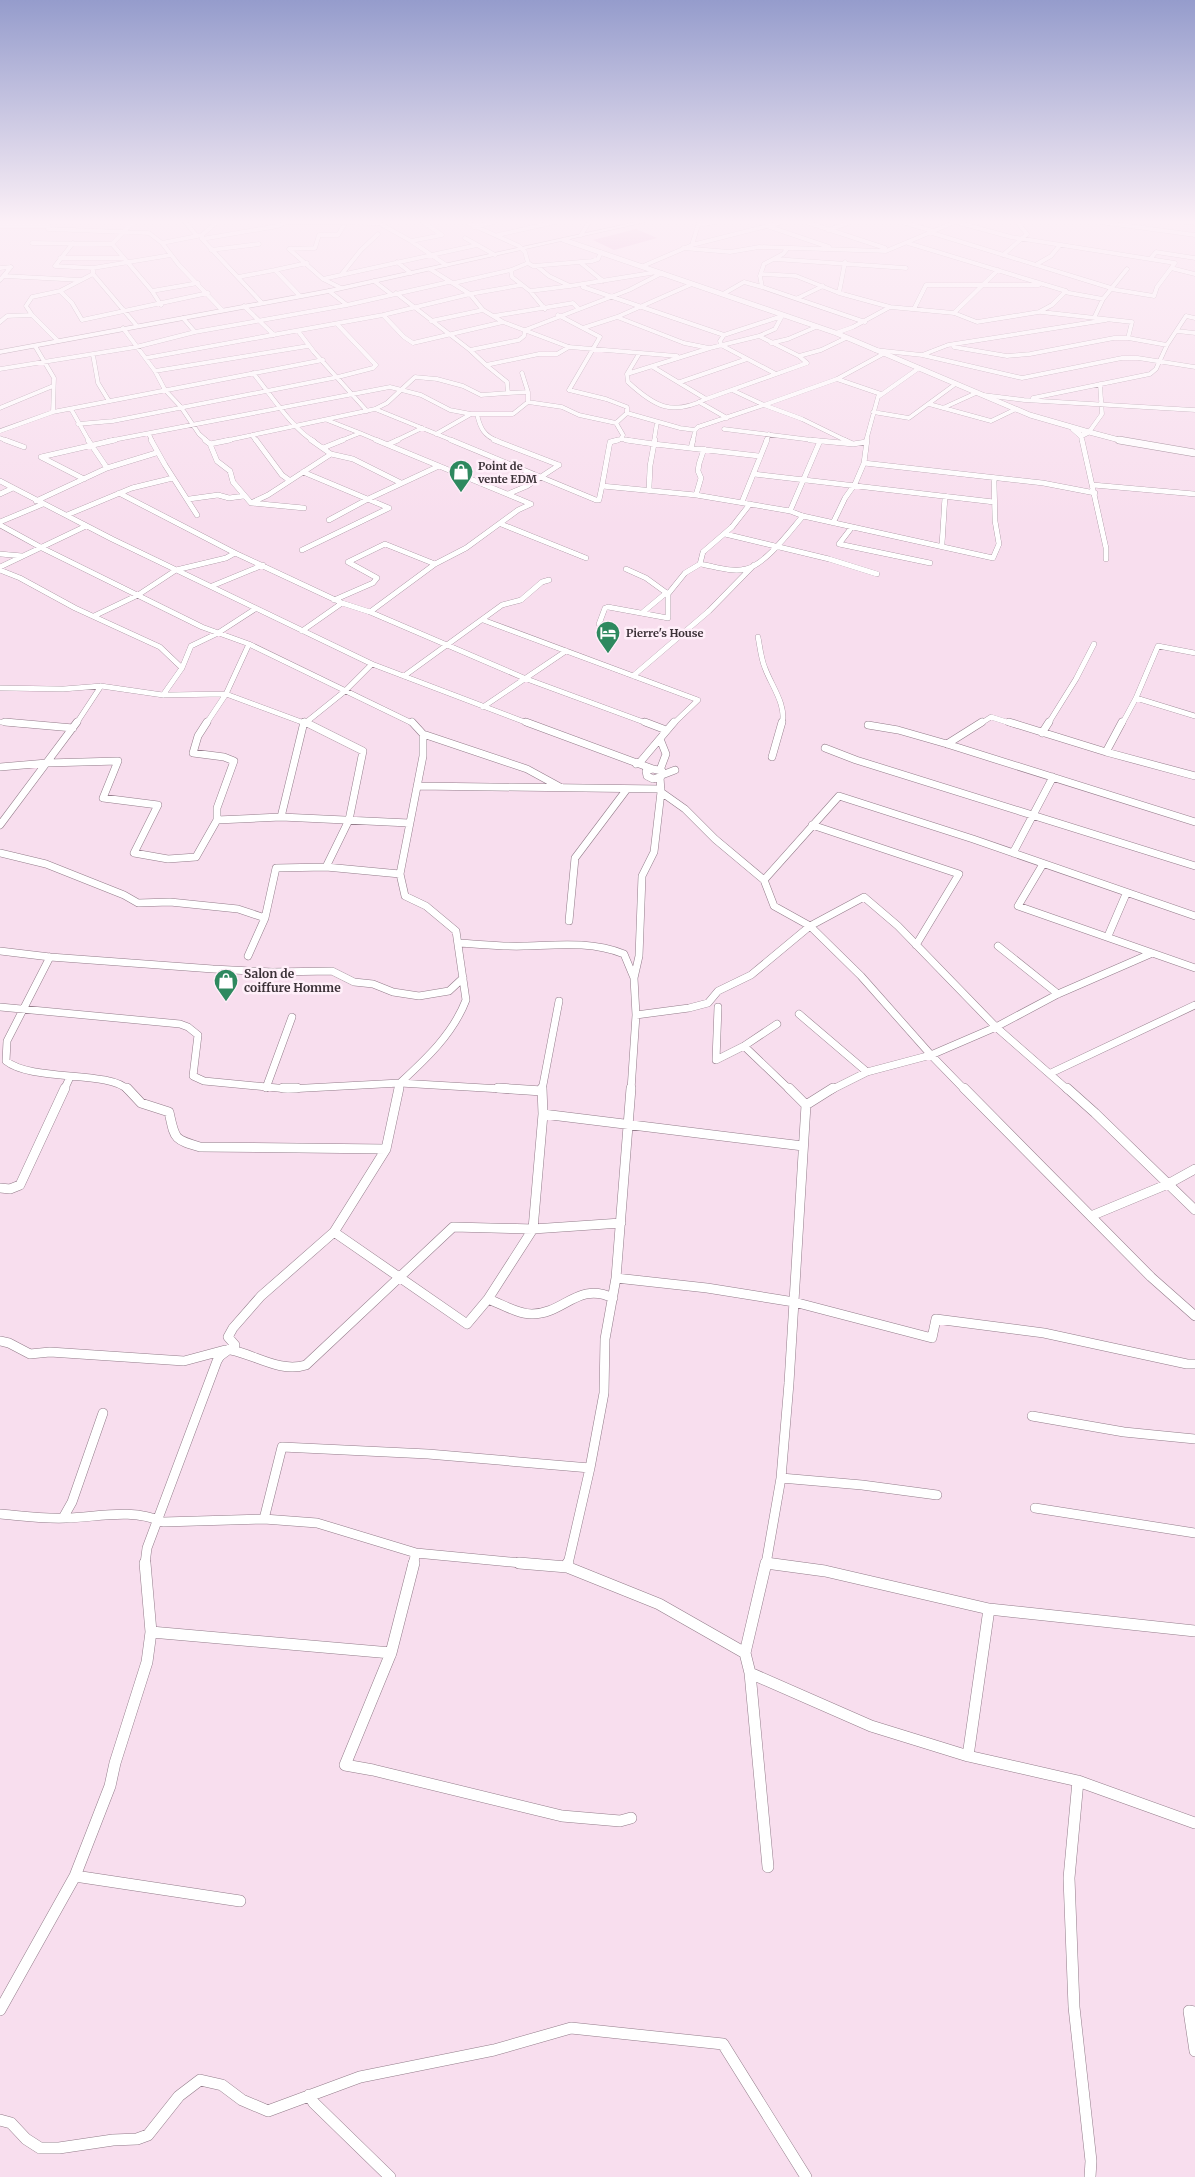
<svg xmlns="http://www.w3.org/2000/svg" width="1195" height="2177" viewBox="0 0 1195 2177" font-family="Merriweather,serif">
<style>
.green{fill:#e5a6d0}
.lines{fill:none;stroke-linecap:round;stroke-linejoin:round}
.minor-far4-casing{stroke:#937c8a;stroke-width:4.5}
.minor-far3-casing{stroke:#937c8a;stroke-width:5.5}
.minor-far2-casing{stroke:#937c8a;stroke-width:8}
.minor-far1-casing{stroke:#937c8a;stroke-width:10}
.minor-casing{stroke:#937c8a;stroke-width:12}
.tertiary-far1-casing{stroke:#937c8a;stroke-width:5.5}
.tertiary-casing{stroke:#937c8a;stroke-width:8}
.secondary-casing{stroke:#937c8a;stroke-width:1}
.minor-far4{stroke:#fff;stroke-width:4}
.minor-far3{stroke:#fff;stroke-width:5}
.minor-far2{stroke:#fff;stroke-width:7}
.minor-far1{stroke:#fff;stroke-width:9}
.minor{stroke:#fff;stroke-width:11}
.tertiary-far1{stroke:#fff;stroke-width:5}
.tertiary{stroke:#fff;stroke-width:7}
.secondary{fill:#fff;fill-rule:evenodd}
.labels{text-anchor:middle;stroke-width:5;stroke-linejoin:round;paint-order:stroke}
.far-poi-label{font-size:11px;font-weight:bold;fill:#3c3238;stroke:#ffeff9;text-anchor:start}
.poi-label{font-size:12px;font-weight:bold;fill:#3c3238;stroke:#ffeff9;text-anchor:start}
</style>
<rect width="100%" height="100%" fill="#f8deee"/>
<path class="green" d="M636,229L657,238L614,250L593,240Z"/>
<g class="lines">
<defs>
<path id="minor-far4" d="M133,222L112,244L152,291L161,305
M185,222L197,236
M283,222L378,223
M377,222L411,241L446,265
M466,222L519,246L525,252L528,263L533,266L592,261L598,259L601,252
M806,222L885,248
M902,222L933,231
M956,222L1011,237L1175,263L1157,287L1154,296L1111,289
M1100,222L1195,235
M1186,222L1195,223
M699,225L715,222
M0,226H49
M767,226L829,247
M474,227L494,222
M48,229L149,233L162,243L179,265L222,310
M828,230L851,222
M929,232L1111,288
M202,235V239L278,226L286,222
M498,235L555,222
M581,235L589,222
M465,238L495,255
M202,239L262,303
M411,241L442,235L423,222
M32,243L112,244
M73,243L55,266L93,268L171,255
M162,243L202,235L217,222
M908,243L1066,291
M692,245L699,222
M683,248L730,252L759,247L886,251L955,222
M289,249L315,248L319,235H338L346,222
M289,249L323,279L341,288
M787,249L783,254L764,264L760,276L762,287L865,322
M211,250L259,244
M1003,255L1027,234L1017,222
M60,258H124
M1151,258L1156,252L1195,258
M774,259L906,268
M397,262L411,273
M581,263L603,281
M1037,264L1051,256L1060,245
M643,266L692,245L783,222
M0,268L11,267
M1171,268L1195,274
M93,269V274L137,326
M430,269L470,294L483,310L503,322L569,347L677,356
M511,270L512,277L530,291L545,309
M93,274L60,291L72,303L82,320L208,293
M761,274L796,276L839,293L890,307
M341,275L477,245
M4,276L81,280
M238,277L275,270
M323,279L341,275L361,250L378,234
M0,280L11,267
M374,281L391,294
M454,283L511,270L528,263
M585,284L583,287L724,335
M570,286L657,272
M152,291L198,283
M329,291L347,305
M530,291L570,286L549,276L538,267
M1064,292L1103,299
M396,293L470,350L486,365L539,354H557L569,347
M839,293L845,262
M723,294L744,282L762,287
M300,296L275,270L307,263
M798,298L823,286
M244,306L274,335
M914,309L926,285H1039
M1041,312L1132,322L1128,338
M954,313L998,270
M32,315L58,341
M383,315L404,337L413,343L503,322
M558,315L600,337L569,390L606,399L627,407V413L616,423L623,435L621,439L634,441
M494,316L573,303L578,308
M1095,316L1103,299L1127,269
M617,317L684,343L709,348
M183,318L195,332
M431,321L483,310
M0,322L7,316L32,315L26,306L32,297L60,291
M123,328L155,371L165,390L181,407L199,434L207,441
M583,328L617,317L692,284
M298,331L314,352L367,411
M1177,331L1195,333
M836,333L853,327L890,307L954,313L977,322L1039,312L1052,305L1066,291
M771,343L788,339L816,327
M35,346L54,378L53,412
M954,347L1007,356L1030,354L1114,338H1128L1167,345
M470,350L519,340L524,336L525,330L629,290L662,273
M875,350L922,355L948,345L1106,320
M93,355L98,383L109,401
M922,355L1022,378L1122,358H1138L1195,367
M799,356L821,350L846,338
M146,358L383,315L470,294L521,285
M486,365L507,382L508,393L528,392
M653,367L706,399C672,416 655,407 628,382L627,374L710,348L759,336L775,329L782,316
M0,369L136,347L195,332L347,305L449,282
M155,371L308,346
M253,373C268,391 294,431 314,441
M627,374L639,354
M776,374L721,345L720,341L724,335L782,316
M837,379L881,394
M680,382L747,359
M732,390L764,405L837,379L883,354
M983,395L1024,400L1195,410
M1033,398L1150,374L1156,369L1167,345L1186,316L1195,318
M706,399L807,363L799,356L759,336
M528,402L562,407L579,415L616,423
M699,402L727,418
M929,404L991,421L1016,409
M0,408L53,386
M943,408L976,393
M71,409L89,441
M375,409L454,441
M873,412L909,418L954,385
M627,413L680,428L695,430
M477,414C480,428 484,436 498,441
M327,420L360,433L340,441
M78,424L113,421L338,377L373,368L376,365L337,324
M724,429L820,441
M0,431L53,412L323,360
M1089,432L1102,414L1100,384
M360,433L379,441
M149,434L152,441
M436,434L471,414
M252,435L256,441
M1081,436L1082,441
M0,438L8,441
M108,441L390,387L421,395L450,410L471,414H513L528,402V392L522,373
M224,441L375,409L387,403L415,377L437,379L463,386L481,395L508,393
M395,441L422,428
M614,441L621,439
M654,441L657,422
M693,441L695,430L698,427L764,405L802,419L847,441
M766,441L769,434
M866,441L878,397L919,368"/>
<path id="minor-far3" d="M5,440L24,447
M88,440L107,468
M151,440L165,465L197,515
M205,440L210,444L217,461L230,471L233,482L251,503L304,508
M256,440L282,475L289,480
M311,440L331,454L353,459L401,483
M451,440L596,500H599L602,486L696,495L790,511L803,516L993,558L999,544L995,521L994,478
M494,440L559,465
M626,440L654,444L650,466L649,490
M655,440L654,444L759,456
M810,440L853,444L866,442
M844,440L853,444
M1082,440L1106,548V559
M210,444L230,440
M389,444L398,440
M323,448L343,440
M691,448L693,440
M41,457L115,440
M41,457L84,479
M864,463L1043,483L1095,493
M303,472L389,508
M754,474L994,502
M0,481L112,539L372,664L530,724
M1093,485L1195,494
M602,486L610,442L618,440
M119,493L235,553L342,603
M0,494L13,488
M508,494L527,486L559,465
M696,495L701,478L698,471L699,464L704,449
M189,499L218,495L229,498L244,496
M36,501L107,468L156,453
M742,502L767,440
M251,503L268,495L331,454
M790,511L820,441
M67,515L132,488L173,478
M329,520L368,499L439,466
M0,522L43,504
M833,523L845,498L855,484L864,463L867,440
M501,524L586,558
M0,525L42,548L202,627L249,644L414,724
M852,527L839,544L930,563
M725,534L829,559L877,574
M942,545L945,496
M302,550L389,508
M0,554L23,556
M700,564C714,566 732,573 746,569C766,564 790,531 803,516
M0,567L86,526
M626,569L646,578L668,594
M0,570L20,578L75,608L160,647L182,668
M212,586L263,565
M334,600L373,583L377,578L348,562L385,544L435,564
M370,612L435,564L466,548L518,510L531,504L376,440
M642,613L666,593
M94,616L138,595L176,570L226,558L235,553
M483,620L698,700L673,724
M599,624L605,608L608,607L668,618V594L685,573L700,564L703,552L732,527L750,504
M302,631L342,603L370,612L524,678L649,724
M758,637C760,647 761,659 765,668C771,685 787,705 782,724
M404,676L502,605L521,600L542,582L549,580
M633,676L709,611L754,565
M0,688L63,689L101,686L163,695L226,694L307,724
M163,695L182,668L191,646L218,633L255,609
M1136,698L1195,716
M483,707L566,651
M0,722L20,724
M76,724L101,686
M206,724L226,694L249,644
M304,724L345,691L372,664
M980,724L991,717L1013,724
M1048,724L1076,679L1094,644
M1122,724L1136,698L1158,646L1195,653"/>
<path id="minor-far2" d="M5,722L73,728
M305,722L363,751L349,820L326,867
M412,722L423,734L527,769L560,787
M526,722L653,769
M645,722L666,730
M1009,722L1106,752L1195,776
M868,725L898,730L947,744L1195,822
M1042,733L1049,722
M660,739L666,754L660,770
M947,744L982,722
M825,748L856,760L1195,866
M1106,752L1122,722
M772,757L782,722
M636,764L641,761L674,722
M0,767L47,763L118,761L103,798L158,805L134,853L168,859L196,857L217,820V808L234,761L224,757L193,753L198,736L207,722
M653,769L662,771V776L653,779L647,776L646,771Z
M662,775L675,770
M417,786L661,789
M661,792L685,809L715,839L764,880L774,906L810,926L861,976L931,1055L965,1090
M281,817L409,823
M217,820L281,817L304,722
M0,825L77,722
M812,825L959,874L916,945
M0,853L46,864L124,895L138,903L170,902L238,909L265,918
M1013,853L1053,777
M1043,864L1018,906L1195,968
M400,874L423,756V734
M764,880L839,796L973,839L1195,916
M569,921L575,858L627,789
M1108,936L1126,894
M458,943C480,944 502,947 524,946C558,945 591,941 624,954L634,978
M998,946L1058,994
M0,951L50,957L213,969L272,972L332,971L354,982L373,984L393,992L419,996L449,991L463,978
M248,956L265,918L276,868L326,867L400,874L405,896L426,906L456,931L466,1000C453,1034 426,1059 400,1083L399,1090
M50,957L7,1041L6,1061C32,1082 109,1070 128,1090
M0,1007L180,1024L188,1027L198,1035L193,1076L204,1081L288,1089L400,1083L520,1090
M718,1007L716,1060L744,1046L777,1024
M799,1014L867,1072
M636,1015L689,1008L708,1003L718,991L751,975L810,926L864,897L898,926L996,1027L1068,1090
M744,1046L790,1090
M1051,1073L1195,1005
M266,1088L292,1017
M64,1090L70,1077
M542,1090L559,1001
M631,1090L636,1015L634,978L639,956L642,876L654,852L661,792L660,777
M831,1090L867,1072L931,1055L996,1027L1058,994L1150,954"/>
<path id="minor-far1" d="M127,1088L141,1103L169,1112C175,1139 173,1139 200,1147L386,1149
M283,1088H297
M498,1088L542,1091
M789,1088L806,1105
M964,1088L1151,1277L1195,1316
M1067,1088L1095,1113L1195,1210
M806,1105L833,1088
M543,1114L803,1146
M0,1188L10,1189L20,1185L65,1088
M1091,1216L1168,1184L1195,1169
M334,1232L467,1324L488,1299L533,1229L543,1114L542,1088
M616,1278L707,1288L794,1302L932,1338L936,1319L1044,1333L1187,1364H1195
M488,1299C502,1304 517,1314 532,1314C564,1314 578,1281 613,1298
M0,1341L9,1343L30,1354L50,1352L184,1361L225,1350
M234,1347L231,1350C256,1355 280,1373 306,1365L453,1227L533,1229L621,1223
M1032,1416L1124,1432L1195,1439
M781,1478L862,1485L937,1495
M1035,1508L1195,1533
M0,1514C22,1516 44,1519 66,1518C99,1517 132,1508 163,1522L264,1519L317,1523L416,1553L532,1564
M63,1518L72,1502L103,1413
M264,1519L282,1447L428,1454L590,1468
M766,1563L772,1564
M145,1564L147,1548L217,1361L220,1356L235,1345L228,1337L233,1328L261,1296L334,1232L386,1149L399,1088
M413,1564L416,1553
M568,1564L590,1468L604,1393L605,1339L616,1278L631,1088
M766,1564L781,1478L789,1383L806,1105"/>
<path id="minor" d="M414,1563L391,1653L345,1765L373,1770L562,1816L620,1821L631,1818
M519,1563L567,1567L659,1604L745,1653L750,1673L871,1726L968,1756L1078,1781L1195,1823
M766,1563L825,1571L989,1609L1195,1631
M567,1567L568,1563
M151,1632L391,1653
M745,1653L766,1563
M750,1673L768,1867
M968,1756L989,1609
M1078,1781L1069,1878L1074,2007L1091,2161L1090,2177
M75,1876L240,1901
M0,2010L75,1876L110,1786L115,1763L147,1662L151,1632L145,1563
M1195,2012L1189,2011L1195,2051
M309,2095L314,2103L390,2177
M0,2120L11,2123L26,2139L40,2148H59L113,2140L137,2139L148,2135L179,2096L200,2080L222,2085L242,2100L268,2111L360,2077L494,2050L571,2028L723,2044L806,2177"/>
<path id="tertiary-far1" d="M564,240L836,333L1030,415L1089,432L1081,436L1073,429
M1089,432L1123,441"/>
<path id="tertiary" d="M1119,440L1195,453"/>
<path id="secondary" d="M636,222H646L329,293L0,354V350L329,289Z"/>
</defs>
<use href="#minor-far4" class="minor-far4-casing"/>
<use href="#minor-far3" class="minor-far3-casing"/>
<use href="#minor-far2" class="minor-far2-casing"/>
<use href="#minor-far1" class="minor-far1-casing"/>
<use href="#minor" class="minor-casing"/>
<use href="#tertiary-far1" class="tertiary-far1-casing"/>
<use href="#tertiary" class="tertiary-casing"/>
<use href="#secondary" class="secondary-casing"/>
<use href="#minor-far4" class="minor-far4"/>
<use href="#minor-far3" class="minor-far3"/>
<use href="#minor-far2" class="minor-far2"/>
<use href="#minor-far1" class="minor-far1"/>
<use href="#minor" class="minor"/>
<use href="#tertiary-far1" class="tertiary-far1"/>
<use href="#tertiary" class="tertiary"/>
<use href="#secondary" class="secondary"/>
</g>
<linearGradient id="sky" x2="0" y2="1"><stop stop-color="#959ccc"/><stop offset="0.42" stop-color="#fcf0f7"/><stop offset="1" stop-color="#fcf0f7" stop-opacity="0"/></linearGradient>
<rect width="1195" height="527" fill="url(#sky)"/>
<defs>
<symbol id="shop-pin" viewBox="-11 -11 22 30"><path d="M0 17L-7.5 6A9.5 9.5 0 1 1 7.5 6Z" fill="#2e895f" stroke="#ffeff9"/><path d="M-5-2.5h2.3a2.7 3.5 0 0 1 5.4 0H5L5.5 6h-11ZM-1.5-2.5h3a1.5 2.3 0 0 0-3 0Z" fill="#fff"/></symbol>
<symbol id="hotel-pin" viewBox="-11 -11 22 30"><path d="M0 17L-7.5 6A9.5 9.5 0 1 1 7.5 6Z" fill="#2e895f" stroke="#ffeff9"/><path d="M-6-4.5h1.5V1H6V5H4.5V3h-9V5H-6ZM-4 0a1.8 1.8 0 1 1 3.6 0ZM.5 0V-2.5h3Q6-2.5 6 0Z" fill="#fff"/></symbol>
</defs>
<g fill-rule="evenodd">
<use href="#shop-pin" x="447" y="458" width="28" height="38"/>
<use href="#hotel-pin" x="594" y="619" width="28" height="38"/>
<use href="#shop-pin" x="212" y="967" width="28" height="38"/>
</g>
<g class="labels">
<g class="far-poi-label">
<text x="478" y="470">Point de<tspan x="478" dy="13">vente EDM</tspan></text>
<text x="626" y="637">Pierre's House</text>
</g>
<g class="poi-label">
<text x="244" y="978">Salon de<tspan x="244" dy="14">coiffure Homme</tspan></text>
</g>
</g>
</svg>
